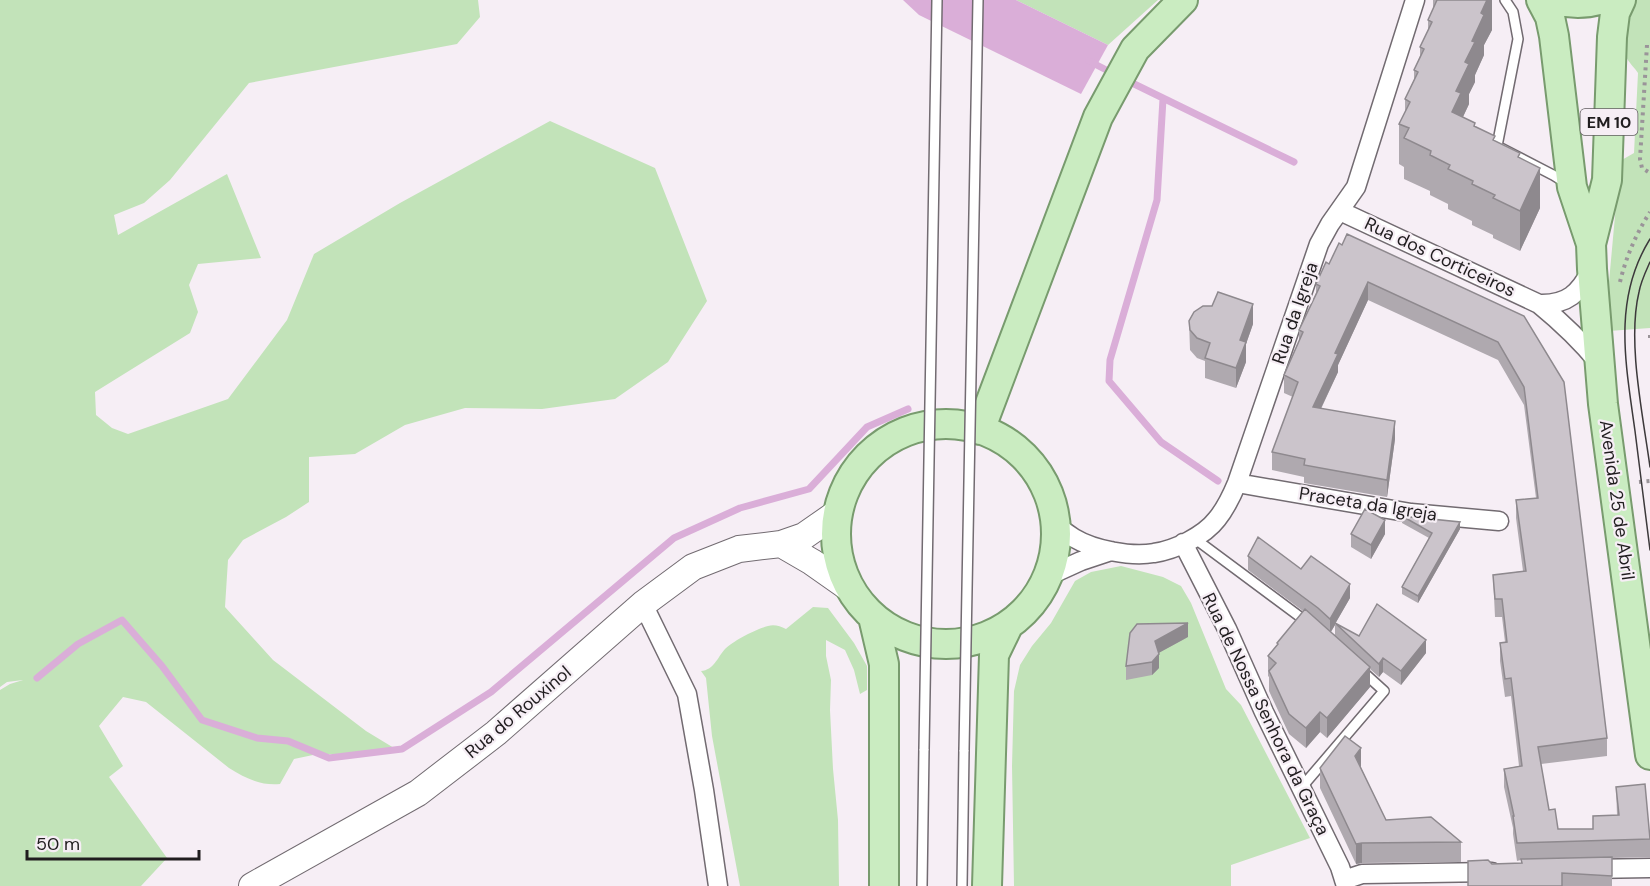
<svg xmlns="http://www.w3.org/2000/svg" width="1650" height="886" viewBox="0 0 1650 886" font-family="'DM Sans',sans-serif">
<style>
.green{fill:#c2e3b9}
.water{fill:#daaed8}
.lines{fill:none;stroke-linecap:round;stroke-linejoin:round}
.stream{stroke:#daaed8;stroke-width:7}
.service-casing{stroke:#726b71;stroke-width:12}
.minor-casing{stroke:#726b71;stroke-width:21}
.secondary-casing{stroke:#726b71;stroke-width:28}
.primary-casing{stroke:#789b6e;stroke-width:32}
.path{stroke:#9a9499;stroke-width:4;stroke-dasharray:3 4.5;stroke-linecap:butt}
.service{stroke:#fff;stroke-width:9}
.minor{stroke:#fff;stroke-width:18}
.secondary{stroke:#fff;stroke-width:26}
.primary{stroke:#caecc1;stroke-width:28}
.tram{stroke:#3c393b;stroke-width:1.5}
.service-bridge-casing{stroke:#726b71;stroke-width:12;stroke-linecap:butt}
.service-bridge{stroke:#fff;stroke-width:9}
.wall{fill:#afa9af;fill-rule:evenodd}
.shaded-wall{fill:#8e898e}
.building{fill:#cbc4cb;stroke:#8e898e;stroke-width:1.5}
.labels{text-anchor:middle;stroke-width:4.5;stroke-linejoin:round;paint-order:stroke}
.shield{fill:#f6eef5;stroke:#605c5f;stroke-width:1.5}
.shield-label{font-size:16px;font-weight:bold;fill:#201d1f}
.street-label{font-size:18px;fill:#201d1f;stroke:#f6eef5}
</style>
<rect width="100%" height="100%" fill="#f6eef5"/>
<path class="green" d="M0,0H478L480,17L457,44L249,83L170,180L144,203L114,215L118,235L227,174L261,258L198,264L189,285L198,312L190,333L95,392L96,415L112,428L128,434L228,399L287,320L314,254L400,203L550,121L655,168L707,301L668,362L615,399L542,409L465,408L405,425L355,454L309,457V502L286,517L243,540L228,560L225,607L273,660L366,731L394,748L361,753L313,755L294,759L280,784C261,786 245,778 229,768L146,702L123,697L99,726L123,766L109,777L167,858L141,886H0V690L10,684L23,680L7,682L0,687Z
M1016,0H1158L1108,45Z
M1636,0H1650V328L1609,331V282L1620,161L1634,153L1638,73C1635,68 1629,63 1626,57C1621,45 1631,13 1636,0Z
M1121,566L1163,577L1181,586L1191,603L1226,689L1241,705L1310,838L1231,865V886H1014L1012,766L1014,691L1020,665L1032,646L1051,623L1075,581L1091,572Z
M813,607L828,608L854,643L867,666V690L860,694L854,670L845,650L826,640V656L831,680L830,710L833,769L838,820L839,886H740L712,736L706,678L701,671C714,670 717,658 725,649C733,641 756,629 768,626C774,624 780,626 786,629Z"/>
<path class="water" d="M903,0H1016L1108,45L1081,94L919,15Z"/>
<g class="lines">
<path class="stream" d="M1089,61L1114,74
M1126,80L1294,162
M1163,99L1157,200L1110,360L1109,381L1161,442L1218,481
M37,678L78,644L122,620L162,666L202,720L257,738L288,741L329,758L402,749L491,692L674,538L740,508L809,489L867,427L908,409"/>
<defs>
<path id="service" d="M1505,0L1513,12L1518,39L1497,146L1553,175L1566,183
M1194,538L1307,622
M1301,788L1384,691L1362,671
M922,886L924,749
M962,886L964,750"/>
<path id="minor" d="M1340,211L1539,304C1561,322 1581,341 1599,363
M1539,304C1568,305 1579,293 1592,269
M1237,483L1411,513L1499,521
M1056,524C1061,529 1067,534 1074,538C1094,550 1131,557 1154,553C1175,550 1204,536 1217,519C1226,508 1232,495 1237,483L1319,244L1330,224L1356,187L1415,0
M1183,543L1227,629L1264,712L1340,867L1346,886
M1048,576L1081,561L1111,551
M643,604L687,694L704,790L718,886
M1589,869L1650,868
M1344,880L1362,874L1492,872"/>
<path id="secondary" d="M781,544L812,562L849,588
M252,886L418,793L496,733L643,604L693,567L739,549L781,544L804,536L837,513"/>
<path id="primary" d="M1541,0L1550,17L1554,36L1572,187L1591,244
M1556,0C1571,4 1585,4 1599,0
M1621,0L1615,13L1612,37L1607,180L1591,244L1592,269L1603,404L1650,755
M836 534a110 110 0 1 1 220 0a110 110 0 1 1-220 0Z
M980,430L1098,117L1135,49L1183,0
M873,617L884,664V886
M987,886L994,655L1008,626"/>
</defs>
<use href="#service" class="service-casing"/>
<use href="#minor" class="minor-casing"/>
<use href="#secondary" class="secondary-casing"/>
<use href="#primary" class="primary-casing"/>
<path class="path" d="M1647,45L1640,159L1642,168L1650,173
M1620,282C1626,257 1636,234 1650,212
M1650,335V339
M1639,482L1650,481"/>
<use href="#service" class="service"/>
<use href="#minor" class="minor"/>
<use href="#secondary" class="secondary"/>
<use href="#primary" class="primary"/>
<path class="tram" d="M1650,239C1612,300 1626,365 1635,431C1640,471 1645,510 1650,550
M1650,262C1646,271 1641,281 1639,292C1627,342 1643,415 1650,467"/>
<defs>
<path id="service-bridge" d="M924,749L937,0
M964,750L978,0"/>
</defs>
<use href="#service-bridge" class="service-bridge-casing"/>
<use href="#service-bridge" class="service-bridge"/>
</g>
<path class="wall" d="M1433,0H1492V30L1484,45V55L1475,75V82L1469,94V104L1463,117L1495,141L1520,158L1540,208L1520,251L1493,238V235L1472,225V221L1448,209V204L1430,195V191L1404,179V167L1399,164V124L1405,113V99L1414,80V70L1420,56V47L1428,32V20L1433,9Z
M1329,264L1524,316L1607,738V756L1541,764L1549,810L1558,829H1593L1617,815L1616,787L1650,831V857L1612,858V886H1468V861L1492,864L1521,863V860L1517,861L1513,834V828L1504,787V769L1519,766L1511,696L1505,697L1500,661V643L1505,642L1502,617H1495L1493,575L1523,571L1516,518V500L1536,498L1524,405L1498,360L1368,300L1338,365V372L1321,409L1395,439L1387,497L1304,483V477L1272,470V452L1293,397L1284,393V375L1299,341V330L1316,293V284Z
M1189,321L1253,324L1246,344V362L1236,388L1205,378V361L1197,358L1190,350Z
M1402,516L1460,529L1418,603L1402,594V587L1429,538L1402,523Z
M1351,534H1385L1371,559L1351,547Z
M1248,556L1301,569L1350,598L1335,624L1359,636L1426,653L1401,685L1383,672L1379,677L1370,669V687L1327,738L1320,732L1306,748L1289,734L1269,691V677L1268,676V656L1277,646V643L1303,611L1248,570ZM1335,625V635L1331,632Z
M1188,637L1158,653L1159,668L1152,675L1126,680V666Z
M1320,768H1361L1386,820L1461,842V862L1362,863L1356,864L1320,788Z"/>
<path class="shaded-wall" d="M1487,0H1492V30L1484,45V55L1475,75V82L1469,94V104L1461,121L1452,112L1456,91L1481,13Z
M1540,168V208L1520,251V211Z
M1368,282V300L1338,365V372L1313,425V407L1335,353Z
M1253,304V324L1246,344V362L1236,388V368L1240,340Z
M1395,421V439L1387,497V480Z
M1385,520V534L1371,559V545Z
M1460,522V529L1418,603V596Z
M1350,584V598L1335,624V623V625L1330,633V619Z
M1188,623V637L1155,655V641Z
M1426,640V653L1401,685V671Z
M1159,654V668L1152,675V662Z
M1383,658V672L1379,677V664Z
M1370,667V687L1327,738V718Z
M1320,712V732L1306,748V728Z
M1361,748V768L1355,756Z
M1362,843V863L1356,864V844Z"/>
<path class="building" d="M1437,0H1487L1481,13L1484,15L1472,41L1475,42L1465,62L1469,64L1456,91L1461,93L1452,112L1475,123L1474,126L1495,136L1493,140L1520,153L1518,157L1540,168L1520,211L1493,198L1495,195L1472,184L1473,181L1448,169L1450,165L1430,155L1431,151L1404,138L1409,128L1399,124L1410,102L1405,99L1418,72L1414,70L1424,49L1420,47L1432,22L1428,20Z
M1347,234L1524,316L1564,382L1607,738L1538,747L1549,810L1555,809L1558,829H1593V816L1619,815L1616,787L1645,784L1650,839L1517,843L1513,816H1514L1504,769L1522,766L1511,678L1505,679L1500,643L1507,642L1502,599H1495L1493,575L1526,571L1516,500L1538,498L1524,387L1498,342L1368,282L1335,353L1338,354L1313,407L1395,421L1387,480L1304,465L1305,459L1272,452L1298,382L1284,375L1303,332L1299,330L1320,286L1316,284L1326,262L1329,264L1339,243L1342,245Z
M1218,292L1253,304L1240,340L1246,342L1236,368L1205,358L1210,343L1197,338L1190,330L1189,321L1194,312L1203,306H1212Z
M1365,509L1385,520L1371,545L1351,534Z
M1402,516L1460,522L1418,596L1402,587L1432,533Z
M1258,537L1301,569L1311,556L1350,584L1330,619L1318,608L1248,556Z
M1377,604L1426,640L1401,671L1383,658L1379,664L1335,623L1359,636Z
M1305,609L1370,667L1327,718L1320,712L1306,728L1289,714L1269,671L1276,663L1268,656L1278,644L1277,643Z
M1188,623L1155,641L1159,654L1152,662L1126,666L1130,633L1137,624Z
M1345,736L1361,748L1355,756L1386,820L1431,817L1461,842L1362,843L1356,844L1320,768Z
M1612,857V876L1562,873V886H1468V861L1488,860L1492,864L1522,863L1521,859Z"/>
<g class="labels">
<rect class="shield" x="1580.5" y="109" width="57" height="26" rx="4.5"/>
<g class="shield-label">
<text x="1609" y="128">EM 10</text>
</g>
<g class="street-label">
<text transform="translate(1440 257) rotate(25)" y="6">Rua dos Corticeiros</text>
<text transform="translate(1295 313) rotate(-71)" y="6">Rua da Igreja</text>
<text transform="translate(1617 500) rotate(82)" y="6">Avenida 25 de Abril</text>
<text transform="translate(1368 504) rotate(9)" y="6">Praceta da Igreja</text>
<text transform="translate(518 712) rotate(-40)" y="6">Rua do Rouxinol</text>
<text transform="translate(1266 714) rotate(64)" y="6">Rua de Nossa Senhora da Graça</text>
</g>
</g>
<path d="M27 850v9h172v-9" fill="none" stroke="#201d1f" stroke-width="3"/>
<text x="36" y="850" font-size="18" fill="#201d1f" stroke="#f6eef5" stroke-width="4.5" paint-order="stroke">50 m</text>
</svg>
